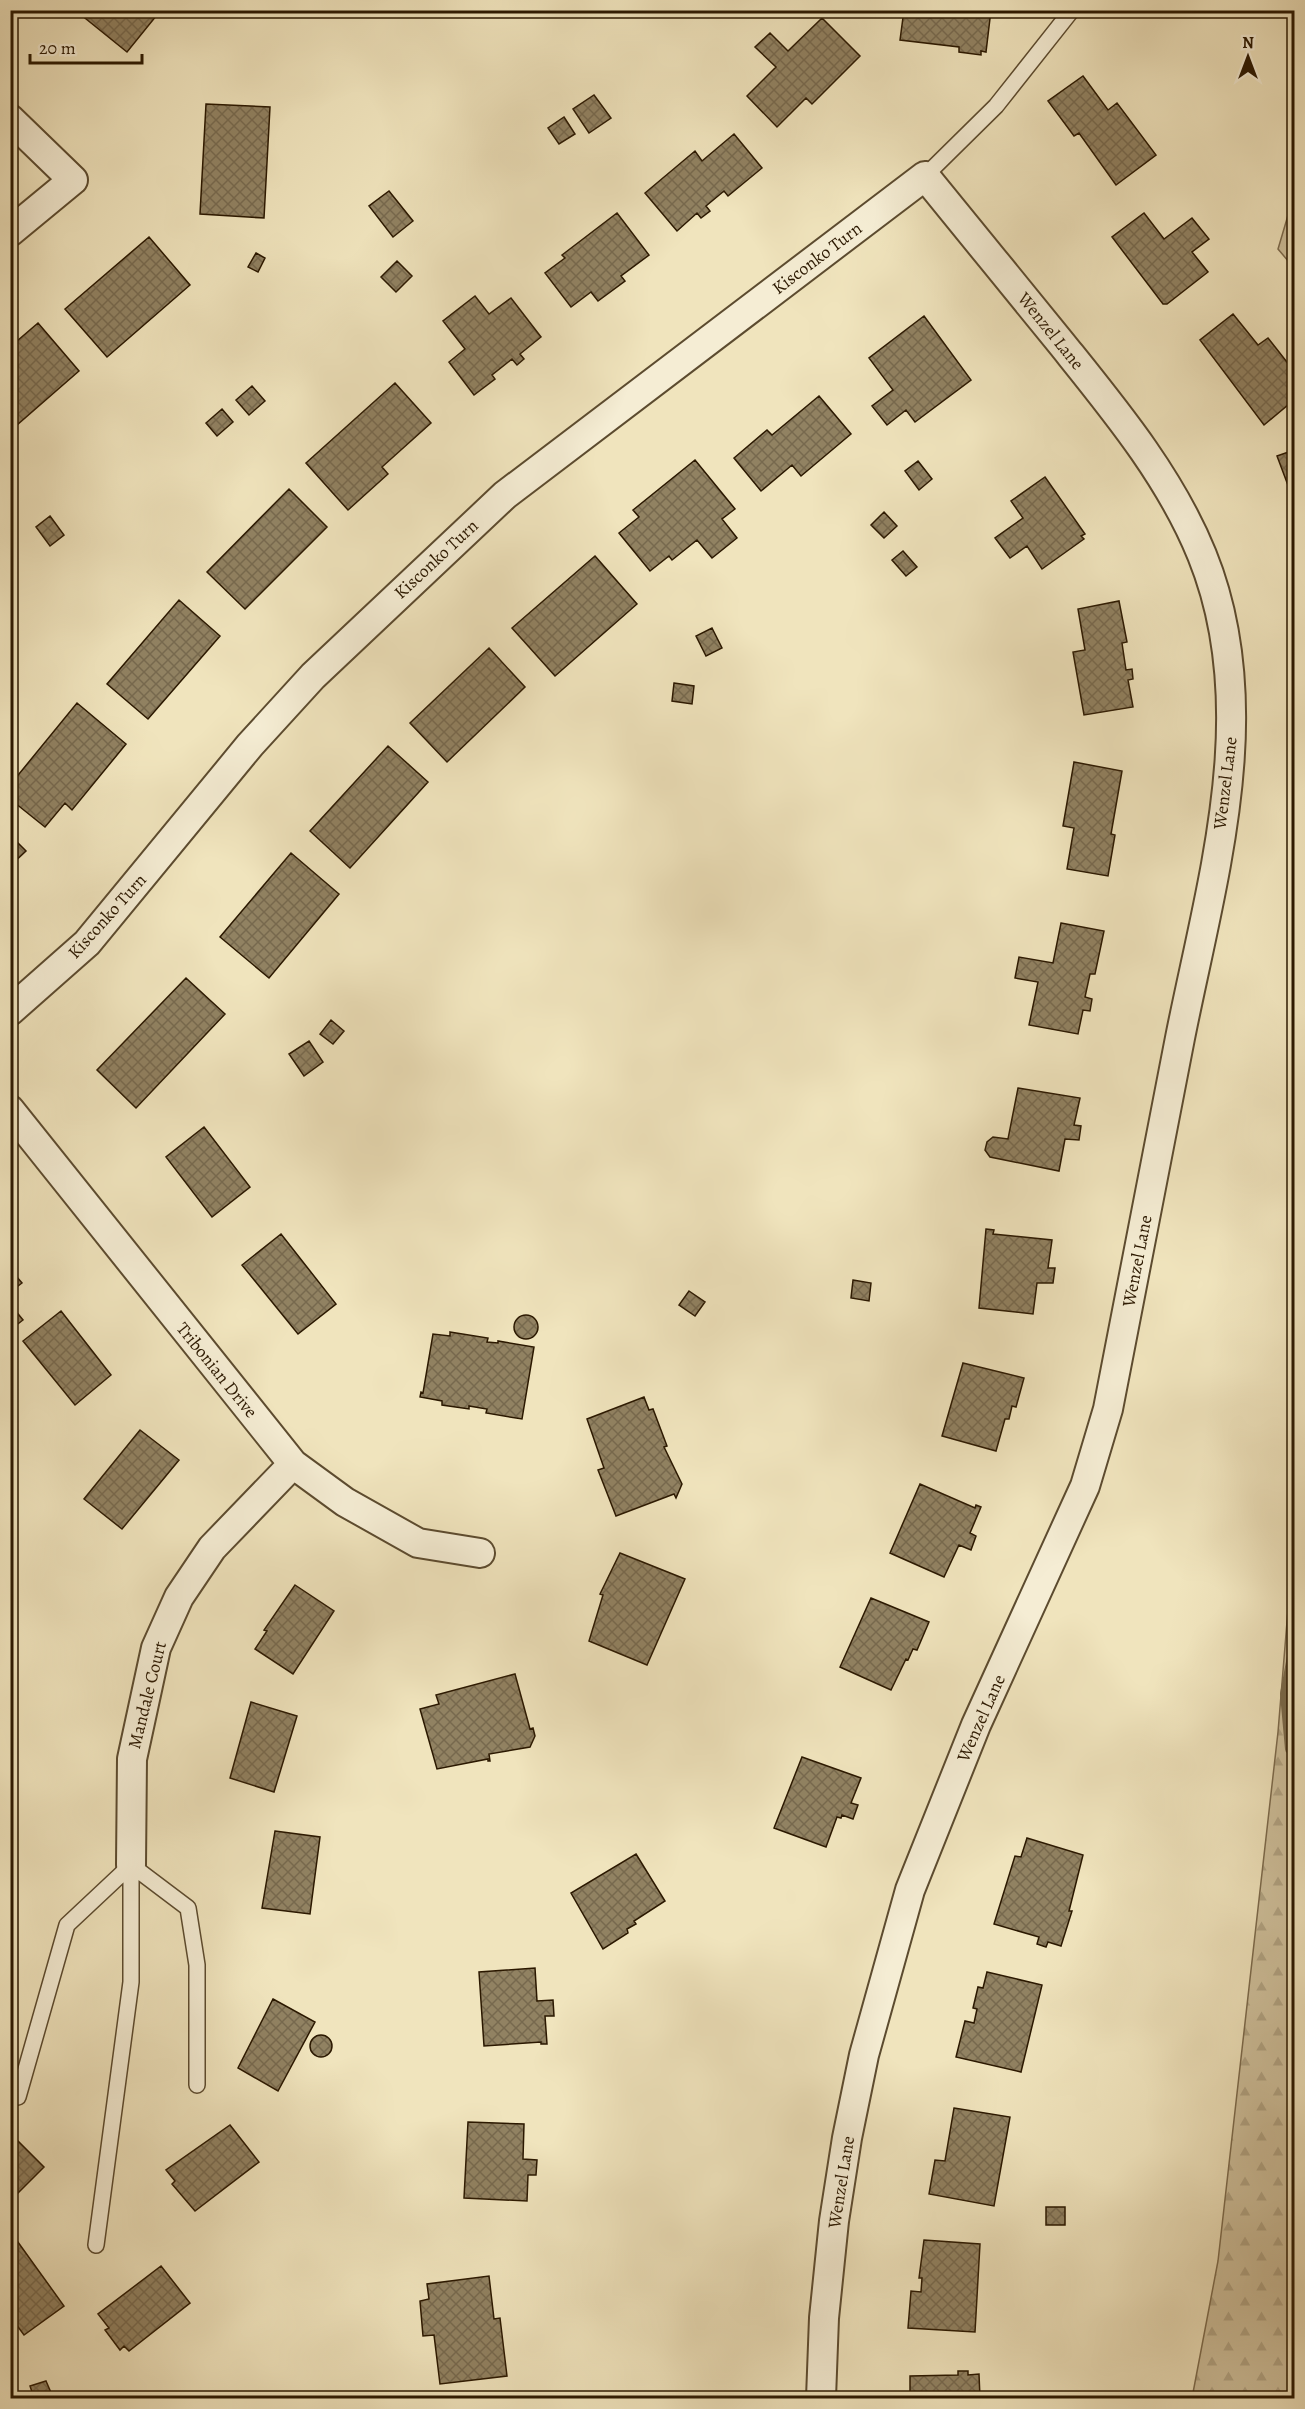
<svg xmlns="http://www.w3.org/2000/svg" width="1305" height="2409" viewBox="0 0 1305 2409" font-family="Alegreya,serif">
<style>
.forest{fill:url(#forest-firs);stroke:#7d6c4e;stroke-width:1.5}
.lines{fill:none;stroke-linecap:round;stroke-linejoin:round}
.stream{stroke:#79694b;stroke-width:10}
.building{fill:url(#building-cross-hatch);stroke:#2b1800;stroke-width:1.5}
.service-casing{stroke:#5c4b2f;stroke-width:18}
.minor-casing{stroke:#5c4b2f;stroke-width:32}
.service{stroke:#f5edd4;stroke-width:15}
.minor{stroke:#f5edd4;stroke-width:28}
.labels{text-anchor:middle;stroke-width:5;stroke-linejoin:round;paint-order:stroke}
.street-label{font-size:18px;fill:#2b1800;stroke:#f5edd4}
</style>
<defs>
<pattern id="forest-firs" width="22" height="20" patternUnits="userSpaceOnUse" patternTransform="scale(1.5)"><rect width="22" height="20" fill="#cfc19d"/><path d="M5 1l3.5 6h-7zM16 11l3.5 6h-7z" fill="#b2a585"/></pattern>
<pattern id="building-cross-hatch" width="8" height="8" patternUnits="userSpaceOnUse" patternTransform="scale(1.5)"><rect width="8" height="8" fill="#918262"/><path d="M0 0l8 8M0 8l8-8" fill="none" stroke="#77694e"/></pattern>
</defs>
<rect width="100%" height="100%" fill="#f0e4bd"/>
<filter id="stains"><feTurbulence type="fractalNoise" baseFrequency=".00333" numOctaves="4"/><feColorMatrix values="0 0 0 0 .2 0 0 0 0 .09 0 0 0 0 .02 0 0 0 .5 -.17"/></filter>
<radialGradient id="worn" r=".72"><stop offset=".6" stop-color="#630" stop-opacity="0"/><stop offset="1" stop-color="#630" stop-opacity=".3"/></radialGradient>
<path class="forest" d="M1294,195V268L1278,249Z
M1294,1536V2398H1192L1218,2261L1278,1732Z"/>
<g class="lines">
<path class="stream" d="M1294,1646L1285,1694L1290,1749L1294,1751"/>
</g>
<path class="building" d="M75,10H161L127,52Z
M904,10H991L986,52L981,51V55L959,52V47L900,40Z
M822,18L860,56L812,104L806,98L777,127L747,96L776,67L755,47L770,33L788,51Z
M1083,76L1108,110L1117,103L1156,155L1116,185L1079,133L1074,136L1048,101Z
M594,95L611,118L589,133L573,109Z
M206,104L270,107L264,218L200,214Z
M564,117L575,134L559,144L548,128Z
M734,134L762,168L728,196L724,191L706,206L710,211L701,218L697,213L677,231L645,193L695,151L702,161Z
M389,191L413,221L393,237L369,206Z
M617,213L649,255L621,276L625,281L598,301L591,292L571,307L545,273L565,258L562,255Z
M1144,213L1164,239L1192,218L1209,239L1192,252L1208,272L1167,304H1163L1112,237Z
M149,237L190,285L107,357L65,309Z
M256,253L265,258L258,272L248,267Z
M397,261L412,276L396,292L381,277Z
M475,296L489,314L511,298L541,337L520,354L524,359L517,365L512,359L492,375L495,379L474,395L449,362L465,349L443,321Z
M1233,314L1258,345L1268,338L1294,371V400L1264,425L1200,340Z
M924,316L971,380L915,422L906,410L887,425L872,406L893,390L869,358Z
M38,323L79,371L10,431V347Z
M395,383L431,423L382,467L388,474L348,510L306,463Z
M252,386L265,401L249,415L236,400Z
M819,396L851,434L801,476L792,465L761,491L734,458L767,430L772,435Z
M222,409L233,422L217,436L206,423Z
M1294,450V495L1292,496L1277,456Z
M695,460L735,509L722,519L737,538L712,558L697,540L672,560L669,556L650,571L619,533L639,517L633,510Z
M918,461L932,479L919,490L905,471Z
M1045,477L1085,534L1081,536L1084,539L1042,569L1027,546L1010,558L995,538L1023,518L1011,501Z
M289,489L327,527L245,609L207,572Z
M884,512L897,526L884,538L871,525Z
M50,516L64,535L50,546L36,527Z
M903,551L917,567L906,576L892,560Z
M595,556L637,604L555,676L512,628Z
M179,600L220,636L148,719L107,684Z
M1119,601L1127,642L1122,643L1126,670L1132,669L1133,679L1128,680L1133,707L1084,715L1073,652L1085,650L1078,609Z
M712,628L722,648L706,656L696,636Z
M489,648L525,687L447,762L410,723Z
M674,683L694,686L692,704L672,701Z
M77,703L126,744L72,810L65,803L45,827L10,799V785Z
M388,746L428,782L350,868L310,831Z
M1074,762L1122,771L1111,834L1115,835L1108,876L1067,869L1074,828L1063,826Z
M10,835L26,851L10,866Z
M291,853L339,894L269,978L220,937Z
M1061,923L1104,931L1095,974H1090L1085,997L1092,999L1090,1011L1083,1010L1078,1034L1029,1025L1038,982L1015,978L1019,957L1053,963Z
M186,978L225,1014L136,1108L97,1070Z
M331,1020L344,1031L333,1044L320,1034Z
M309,1041L323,1062L304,1076L289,1054Z
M1018,1088L1080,1098L1074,1125L1081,1126L1079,1140L1065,1139L1059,1171L990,1157L985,1150L987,1142L993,1137L1008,1139Z
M204,1127L250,1187L212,1217L166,1157Z
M986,1229L994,1230L993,1234L1052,1240L1048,1268H1055L1053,1283H1037L1033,1314L979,1308Z
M281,1234L336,1304L298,1334L242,1265Z
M10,1269L22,1283L10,1292Z
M853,1280L871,1283L869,1301L851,1298Z
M689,1291L705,1302L695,1316L679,1305Z
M10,1304L23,1320L10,1330Z
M61,1311L111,1375L75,1405L23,1341Z
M514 1327a12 12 0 1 1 24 0a12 12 0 1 1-24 0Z
M450,1332L488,1338L487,1342L498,1343V1341L534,1347L522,1419L486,1413L487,1409L469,1406V1409L442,1405V1401L420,1397L421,1392L423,1393L433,1334L450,1336Z
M963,1363L1024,1378L1016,1407L1012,1406L1009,1419H1005L996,1451L942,1436Z
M644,1397L649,1410L653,1409L667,1446L664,1447L682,1484L676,1498L674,1494L616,1516L598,1470L604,1468L587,1419Z
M140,1430L179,1460L122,1529L84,1499Z
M920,1484L975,1508L976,1505L981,1507L970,1533L976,1536L971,1550L959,1545L944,1577L890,1553Z
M620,1553L685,1579L647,1665L589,1641L603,1595L600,1594Z
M295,1585L334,1611L293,1674L255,1649L267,1631L264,1630Z
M871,1598L929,1622L917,1650L913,1649L908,1660L906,1659L891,1690L840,1667Z
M515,1674L530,1729L533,1728L535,1736L530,1747L489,1754L490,1761H488V1759L437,1769L420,1709L439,1704L436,1695Z
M251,1702L297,1716L274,1792L230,1778Z
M802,1757L861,1778L851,1803L858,1805L853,1819L842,1815L841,1818L837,1817L826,1847L774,1828Z
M275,1831L320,1837L310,1914L262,1908Z
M1027,1838L1083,1855L1069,1911H1072L1061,1946L1048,1942L1046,1947L1037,1944L1039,1937L994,1924L1015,1856L1021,1857Z
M636,1854L665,1901L634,1921L636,1924L627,1929L628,1933L603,1949L571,1893Z
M535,1968L537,2001L553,2000L554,2016H545L547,2044H541V2042L484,2046L479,1972Z
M987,1972L1042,1985L1021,2072L956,2057L965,2021L974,2023L977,2009L973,2008L978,1987L983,1988Z
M273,1999L315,2022L278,2091L238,2068Z
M310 2046a11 11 0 1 1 22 0a11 11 0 1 1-22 0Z
M954,2108L1010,2117L994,2206L929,2194L935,2160L945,2161Z
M468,2122L524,2124L523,2159L537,2160L536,2175H528L527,2201L464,2198Z
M230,2125L259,2162L195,2211L172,2184L175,2181L166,2170Z
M10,2133L44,2167L10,2201Z
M1046,2207H1065V2225H1046Z
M15,2238L64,2306L24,2335L10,2316V2241Z
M924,2240L980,2244L975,2332L908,2328L911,2291L921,2292L922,2278H919Z
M161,2266L190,2303L129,2351L124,2346L120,2350L105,2330L109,2328L98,2314Z
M489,2276L494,2319L500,2318L507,2376L440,2384L434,2335L423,2336L420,2301L429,2299L427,2284Z
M958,2371H968V2375L979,2374L980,2398H910V2376L958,2375Z
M46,2381L52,2395L34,2398L30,2386Z"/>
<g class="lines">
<defs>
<path id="service" d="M925,176L996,106L1072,10
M131,1865L188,1908L197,1965V2085
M18,2097L67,1925L131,1865
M96,2245L131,1982V1865"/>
<path id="minor" d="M10,119L73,180L10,232
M10,1011L87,943L250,745L313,676L505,495L925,176C970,232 1016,287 1061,343C1114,409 1170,476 1202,555C1265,710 1211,882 1180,1038C1156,1162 1132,1285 1108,1409L1085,1486L976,1725L910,1890L864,2055L847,2138L834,2221L824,2318L821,2398
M10,1110L293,1464L345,1502L418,1543L480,1553
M131,1865L132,1759L156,1648L179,1597L212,1548L293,1464"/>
</defs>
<use href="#service" class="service-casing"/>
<use href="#minor" class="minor-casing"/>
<use href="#service" class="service"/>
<use href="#minor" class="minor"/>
</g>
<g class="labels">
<g class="street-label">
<text transform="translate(817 258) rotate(-37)" y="6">Kisconko Turn</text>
<text transform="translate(1051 331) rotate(51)" y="6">Wenzel Lane</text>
<text transform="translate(436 559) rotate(-43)" y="6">Kisconko Turn</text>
<text transform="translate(1225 783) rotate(-83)" y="6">Wenzel Lane</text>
<text transform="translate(107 916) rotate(-48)" y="6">Kisconko Turn</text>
<text transform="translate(1137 1261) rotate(-79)" y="6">Wenzel Lane</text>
<text transform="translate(217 1370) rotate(51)" y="6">Tribonian Drive</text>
<text transform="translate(147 1695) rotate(-76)" y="6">Mandale Court</text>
<text transform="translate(981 1718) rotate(-66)" y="6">Wenzel Lane</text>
<text transform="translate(841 2182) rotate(-81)" y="6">Wenzel Lane</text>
</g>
</g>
<rect width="1305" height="2409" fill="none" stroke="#f0e4bd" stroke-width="36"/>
<rect x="12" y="12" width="1281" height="2385" fill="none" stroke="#2b1800" stroke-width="3"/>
<rect x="18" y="18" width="1269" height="2373" fill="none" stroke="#2b1800" stroke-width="1.5"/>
<g transform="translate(1248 57)" stroke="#f5edd4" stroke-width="4.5" paint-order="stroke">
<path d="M0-4.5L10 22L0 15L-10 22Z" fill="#2b1800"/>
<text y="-9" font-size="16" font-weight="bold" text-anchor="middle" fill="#2b1800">N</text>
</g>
<path d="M30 54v9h112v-9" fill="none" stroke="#2b1800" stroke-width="3"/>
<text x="39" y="54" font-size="18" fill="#2b1800" stroke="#f5edd4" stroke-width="4.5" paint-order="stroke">20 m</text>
<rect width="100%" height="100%" filter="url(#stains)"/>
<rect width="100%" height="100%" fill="url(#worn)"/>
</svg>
